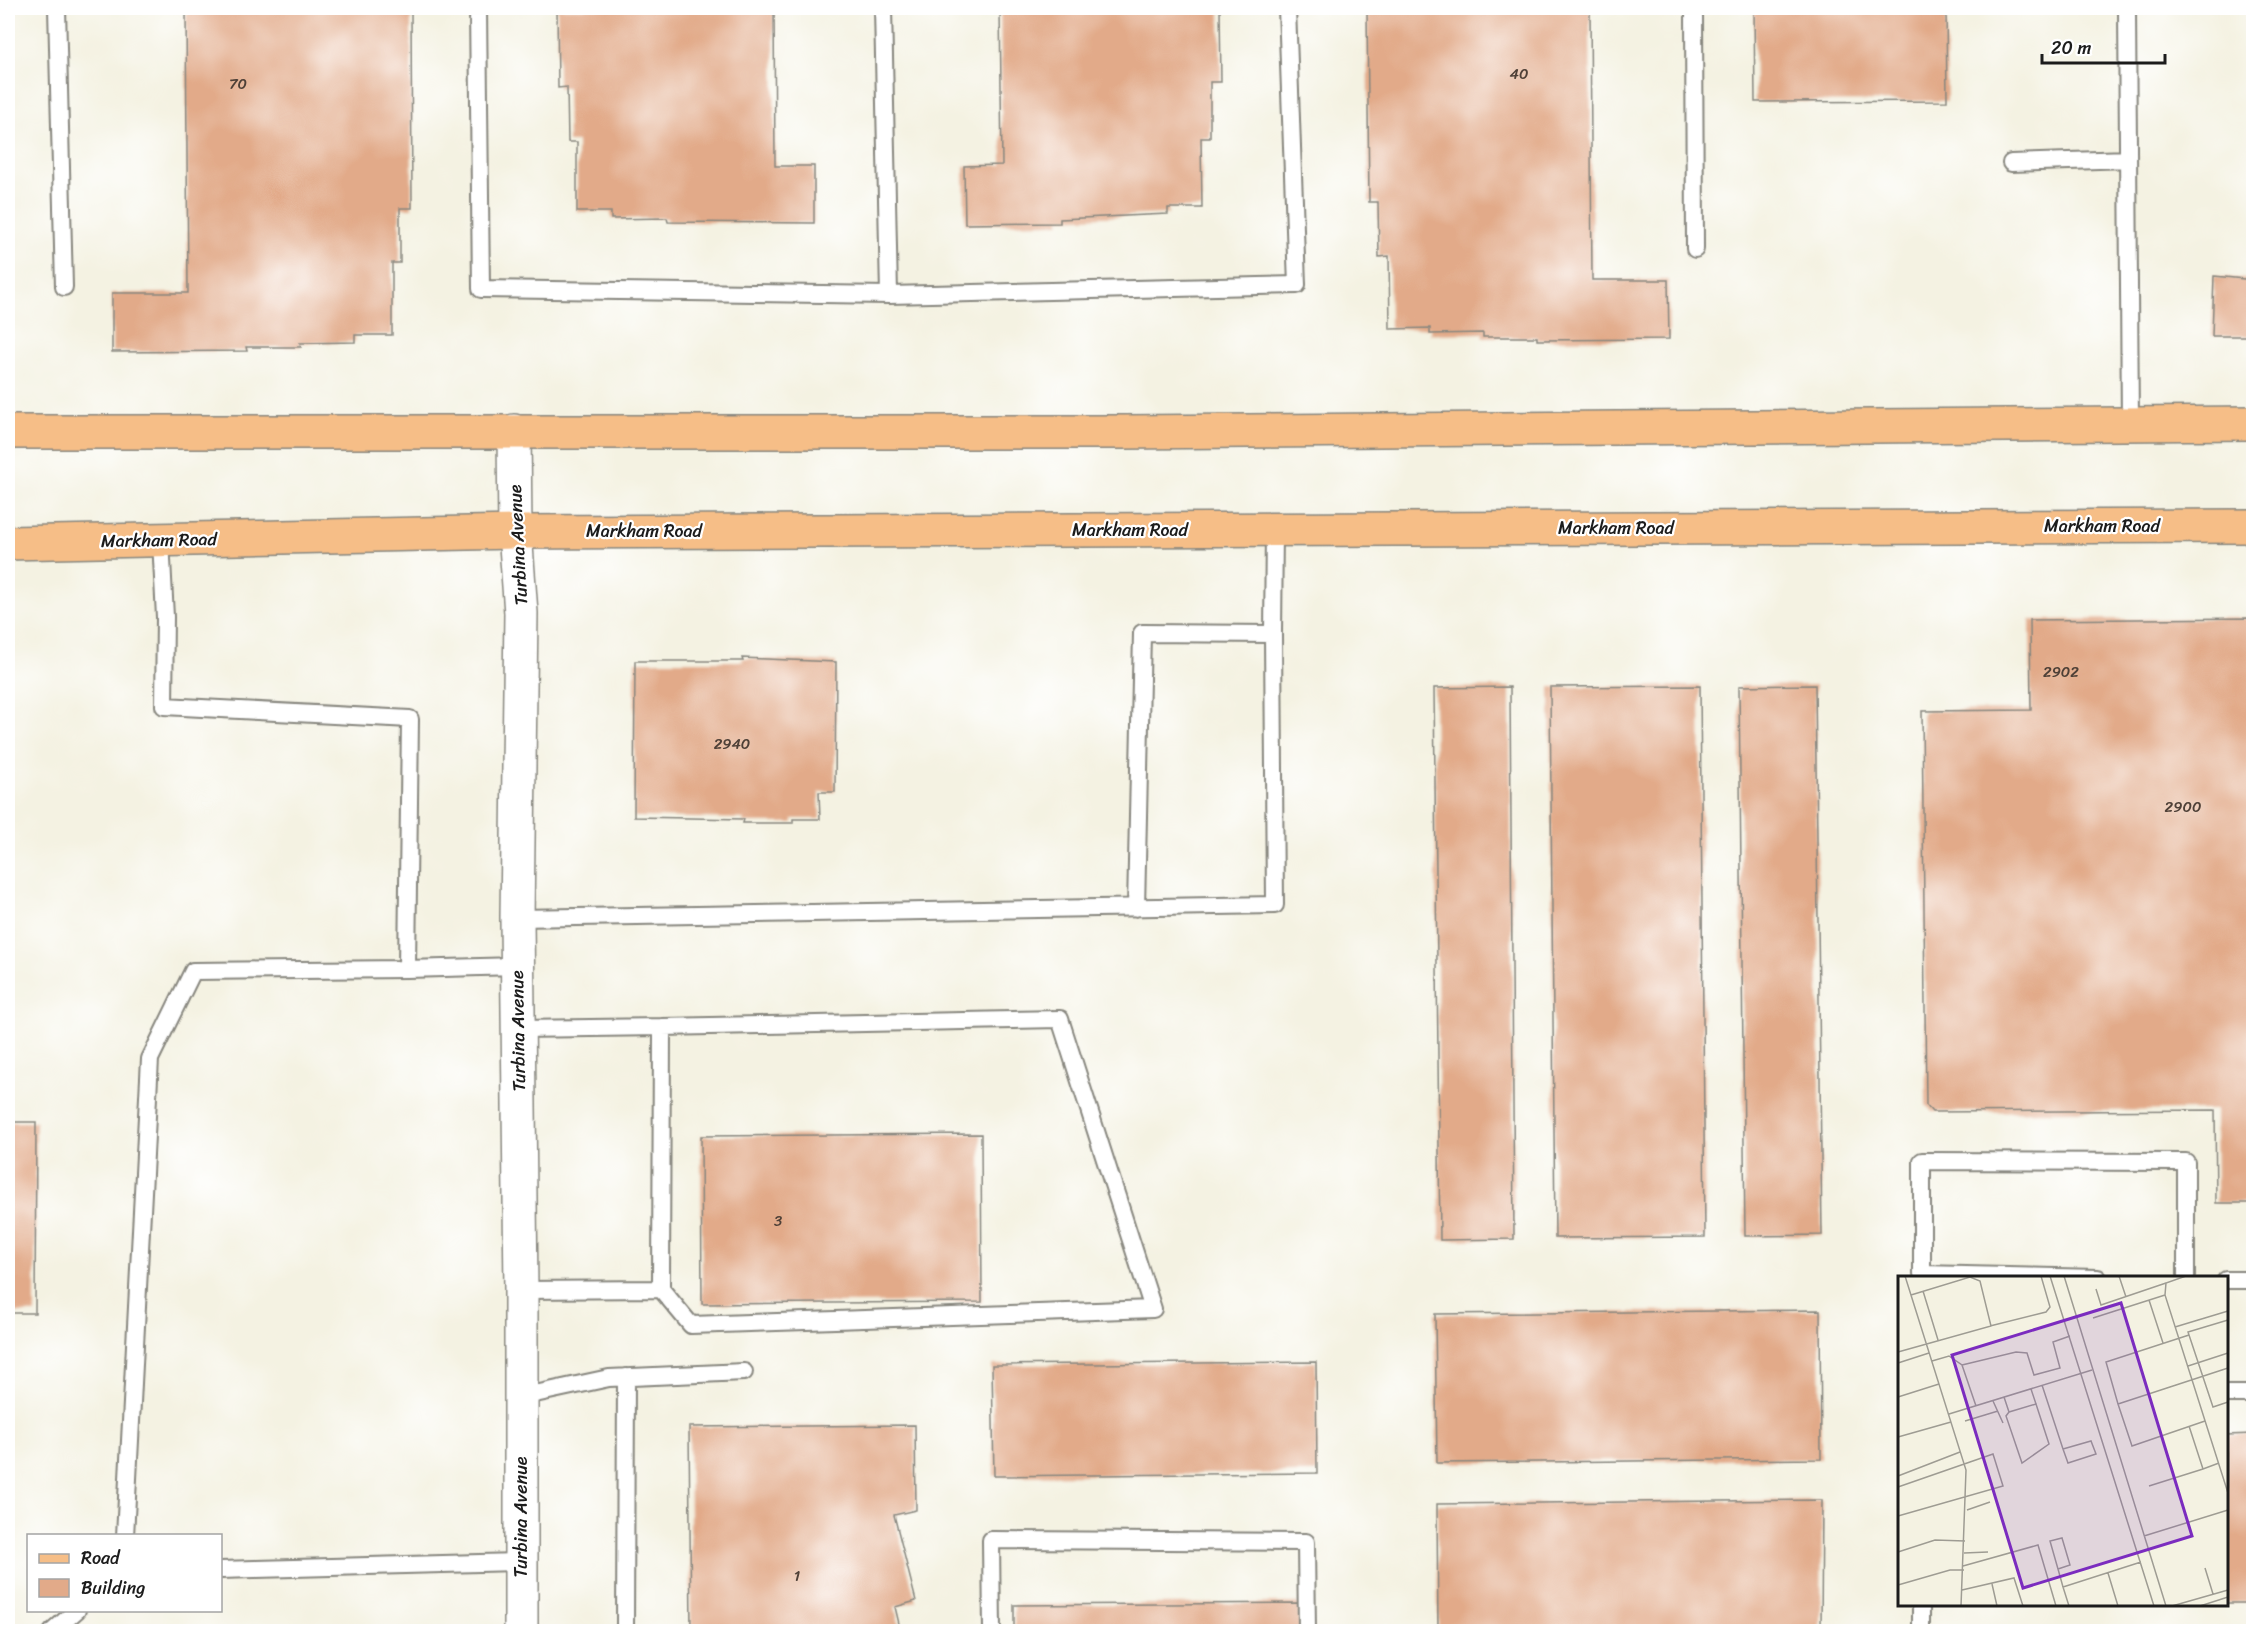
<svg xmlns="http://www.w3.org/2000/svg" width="2261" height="1639" viewBox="0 0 2261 1639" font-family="Sriracha,sans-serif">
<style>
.building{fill:#e2aa89}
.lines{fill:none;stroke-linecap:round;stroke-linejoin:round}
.service-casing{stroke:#88877f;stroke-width:20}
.minor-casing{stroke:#88877f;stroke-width:36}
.primary-casing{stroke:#88877f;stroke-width:36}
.service{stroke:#fff;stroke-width:16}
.minor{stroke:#fff;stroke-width:33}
.primary{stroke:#f6be87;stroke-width:33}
.labels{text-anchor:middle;stroke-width:4.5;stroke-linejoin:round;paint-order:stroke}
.number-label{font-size:15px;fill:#4e4037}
.street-label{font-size:18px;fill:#1c1c1c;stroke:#fff}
.inset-road{fill:none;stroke:#9e9c93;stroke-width:1.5}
.view{fill:#7b2cbf;fill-opacity:0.15;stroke:#7b2cbf;stroke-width:3}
.inset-edge{fill:none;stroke:#1c1c1c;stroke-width:3}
</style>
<rect width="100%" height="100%" fill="#fff"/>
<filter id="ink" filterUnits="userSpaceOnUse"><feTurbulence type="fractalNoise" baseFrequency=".0167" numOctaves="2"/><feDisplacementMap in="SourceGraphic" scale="12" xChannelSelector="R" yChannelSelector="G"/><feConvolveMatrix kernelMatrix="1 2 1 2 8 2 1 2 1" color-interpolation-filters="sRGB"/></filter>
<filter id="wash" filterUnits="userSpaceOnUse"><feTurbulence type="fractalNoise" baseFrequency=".008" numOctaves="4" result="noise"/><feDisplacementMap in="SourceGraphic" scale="24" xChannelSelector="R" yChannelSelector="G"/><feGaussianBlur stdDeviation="1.35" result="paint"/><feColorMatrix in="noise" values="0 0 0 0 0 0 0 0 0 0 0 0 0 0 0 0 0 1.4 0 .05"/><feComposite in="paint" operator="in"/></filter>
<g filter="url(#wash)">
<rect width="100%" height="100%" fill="#f4f2e2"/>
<g id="blocks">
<path class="building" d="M186,8H411L412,208H400V263H392V335H355V342L300,343L301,347H246L247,351L112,352V293H188Z
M557,8H774L775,166H814V223L668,222L667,218L611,219V212H577V142H568L567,87L558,88Z
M1000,8H1220L1221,82H1210V138H1201L1202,208H1168V214L1060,219V223L965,224L964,166L1002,165Z
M1367,8H1590L1592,280H1668L1669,339L1537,340V337H1483V333L1430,334V328L1390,329L1389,256L1379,257L1378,202H1369Z
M1754,8H1946L1947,101L1755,102Z
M2214,276L2254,280V336H2212Z
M2254,618V1203H2216L2215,1110L1932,1112L1926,1105L1922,711L2031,710L2030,620Z
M742,658L836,662L835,792H819L820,819H793V823H743L744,819L634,817L635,661H743Z
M1815,685L1822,1235L1745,1236L1739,686Z
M1700,686L1705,1237L1555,1238L1550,687Z
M1510,687L1514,1239L1440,1240L1434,688Z
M8,1122H36L35,1313H8Z
M981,1134L982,1302L702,1304L701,1136Z
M1820,1310L1821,1459L1437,1463L1435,1314Z
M1316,1362L1317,1473L994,1476L992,1365Z
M915,1425L916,1510L894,1515L916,1601L895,1607L901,1632H691L689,1427Z
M2254,1434V1603H2226V1435Z
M1822,1500L1821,1632H1438L1437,1504Z
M1299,1603L1300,1632H1014V1605Z"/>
</g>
</g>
<g filter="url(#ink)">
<use href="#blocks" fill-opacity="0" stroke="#88877f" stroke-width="1.5"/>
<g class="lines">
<defs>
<path id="service" d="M57,8L64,287
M478,8L481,289L889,295L883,8
M1694,8L1695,249
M2127,8L2130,424
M2011,163L2128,159
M889,295L1297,285L1287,8
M1273,634L1274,529
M517,918L1275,905L1273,634L1142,633L1136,908
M407,969L517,966
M519,1029L662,1027L661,1289L521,1290
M2098,1278L1922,1274V1161L2186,1162V1278
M2226,1280H2254
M661,1289L691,1325L1153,1309L1060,1019L662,1027
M2226,1394H2254
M521,1397L609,1378L744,1372
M125,1536L150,1059L193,971L407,969L410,719L164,706L165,617L161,540
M220,1570L521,1562
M52,1632L77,1610
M625,1632L626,1377
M992,1632L991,1540L1306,1542L1307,1632
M1921,1632V1604"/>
<path id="minor" d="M514,431L515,532L521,613L517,918L521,1290V1632"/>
<path id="primary" d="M8,432H1124L2254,423
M8,543L515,532L2254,526"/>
</defs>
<use href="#service" class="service-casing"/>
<use href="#minor" class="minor-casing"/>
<use href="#primary" class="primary-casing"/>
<use href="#service" class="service"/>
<use href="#minor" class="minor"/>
<use href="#primary" class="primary"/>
</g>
</g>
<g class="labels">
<g class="number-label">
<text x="1519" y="79">40</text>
<text x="238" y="89">70</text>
<text x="2061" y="677">2902</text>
<text x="732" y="749">2940</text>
<text x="2183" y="812">2900</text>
<text x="778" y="1226">3</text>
<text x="797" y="1581">1</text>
</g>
<g class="street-label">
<text x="2102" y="532">Markham Road</text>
<text x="1616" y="534">Markham Road</text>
<text x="1130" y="536">Markham Road</text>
<text x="644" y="537">Markham Road</text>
<text transform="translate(159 540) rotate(-1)" y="6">Markham Road</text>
<text transform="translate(518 545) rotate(-93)" y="6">Turbina Avenue</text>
<text transform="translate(518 1031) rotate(-91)" y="6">Turbina Avenue</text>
<text transform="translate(521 1517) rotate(-90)" y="6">Turbina Avenue</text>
</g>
</g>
<g transform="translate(1898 1276)">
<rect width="330" height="330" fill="#f4f2e2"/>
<path class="inset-road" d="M7,0L68,194L63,330M152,0L256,330M166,0L268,330M221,0L228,21M288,0L268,7L267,19L330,217M198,13L203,29L268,7M25,15L40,64M251,24L265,67M195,42L267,19M330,44L290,56L315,131L330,126M92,50L148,36L152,31L143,0M277,51L330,35M291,59L208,86L220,128L330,92M0,76L93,50L82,5L72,1L13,19M34,85L51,80L64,89L78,130M0,87L31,77M64,89L118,76L129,77L136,99L162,92L155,66L172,60M290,90L330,77M144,109L165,173L170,187L198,178L193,165L165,173M0,121L41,108M106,121L111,136L138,128L133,113M95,125L105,147M220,128L234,170L307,145M111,136L108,140L124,187L151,168L138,128M51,138L194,94M67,145L100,135M291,150L305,193L321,187M0,161L53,146M0,200L62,176M251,210L305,193M0,211L95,178L105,210L0,240M69,234L92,226M246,260L330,234M0,276L37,264L67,265M66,277L90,276M65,290L140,269L158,330M307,292L315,318M160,293L172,289L164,262L152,265L160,293L165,311M210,297L220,330M94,308L99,330M0,309L52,294H66M64,314L116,302L125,330M171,330L165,311L243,286M274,330L330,314M302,330L330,321"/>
<path class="view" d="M223,27L294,260L125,312L54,79Z"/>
<rect width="330" height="330" class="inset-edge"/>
</g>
<rect width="2261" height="1639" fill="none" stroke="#fff" stroke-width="30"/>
<rect x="27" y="1534" width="195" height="78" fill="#ffffff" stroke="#a4a4a4" stroke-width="1.5"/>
<rect x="39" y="1554" width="30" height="9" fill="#f6be87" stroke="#a4a4a4" stroke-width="1.5"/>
<text x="81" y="1564" font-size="18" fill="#1c1c1c">Road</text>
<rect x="39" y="1579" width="30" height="18" fill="#e2aa89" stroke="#a4a4a4" stroke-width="1.5"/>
<text x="81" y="1594" font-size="18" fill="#1c1c1c">Building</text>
<path d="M2042 54v9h123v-9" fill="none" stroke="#1c1c1c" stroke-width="3"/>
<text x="2051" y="54" font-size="18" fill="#1c1c1c" stroke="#ffffff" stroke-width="4.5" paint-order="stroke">20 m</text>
</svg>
